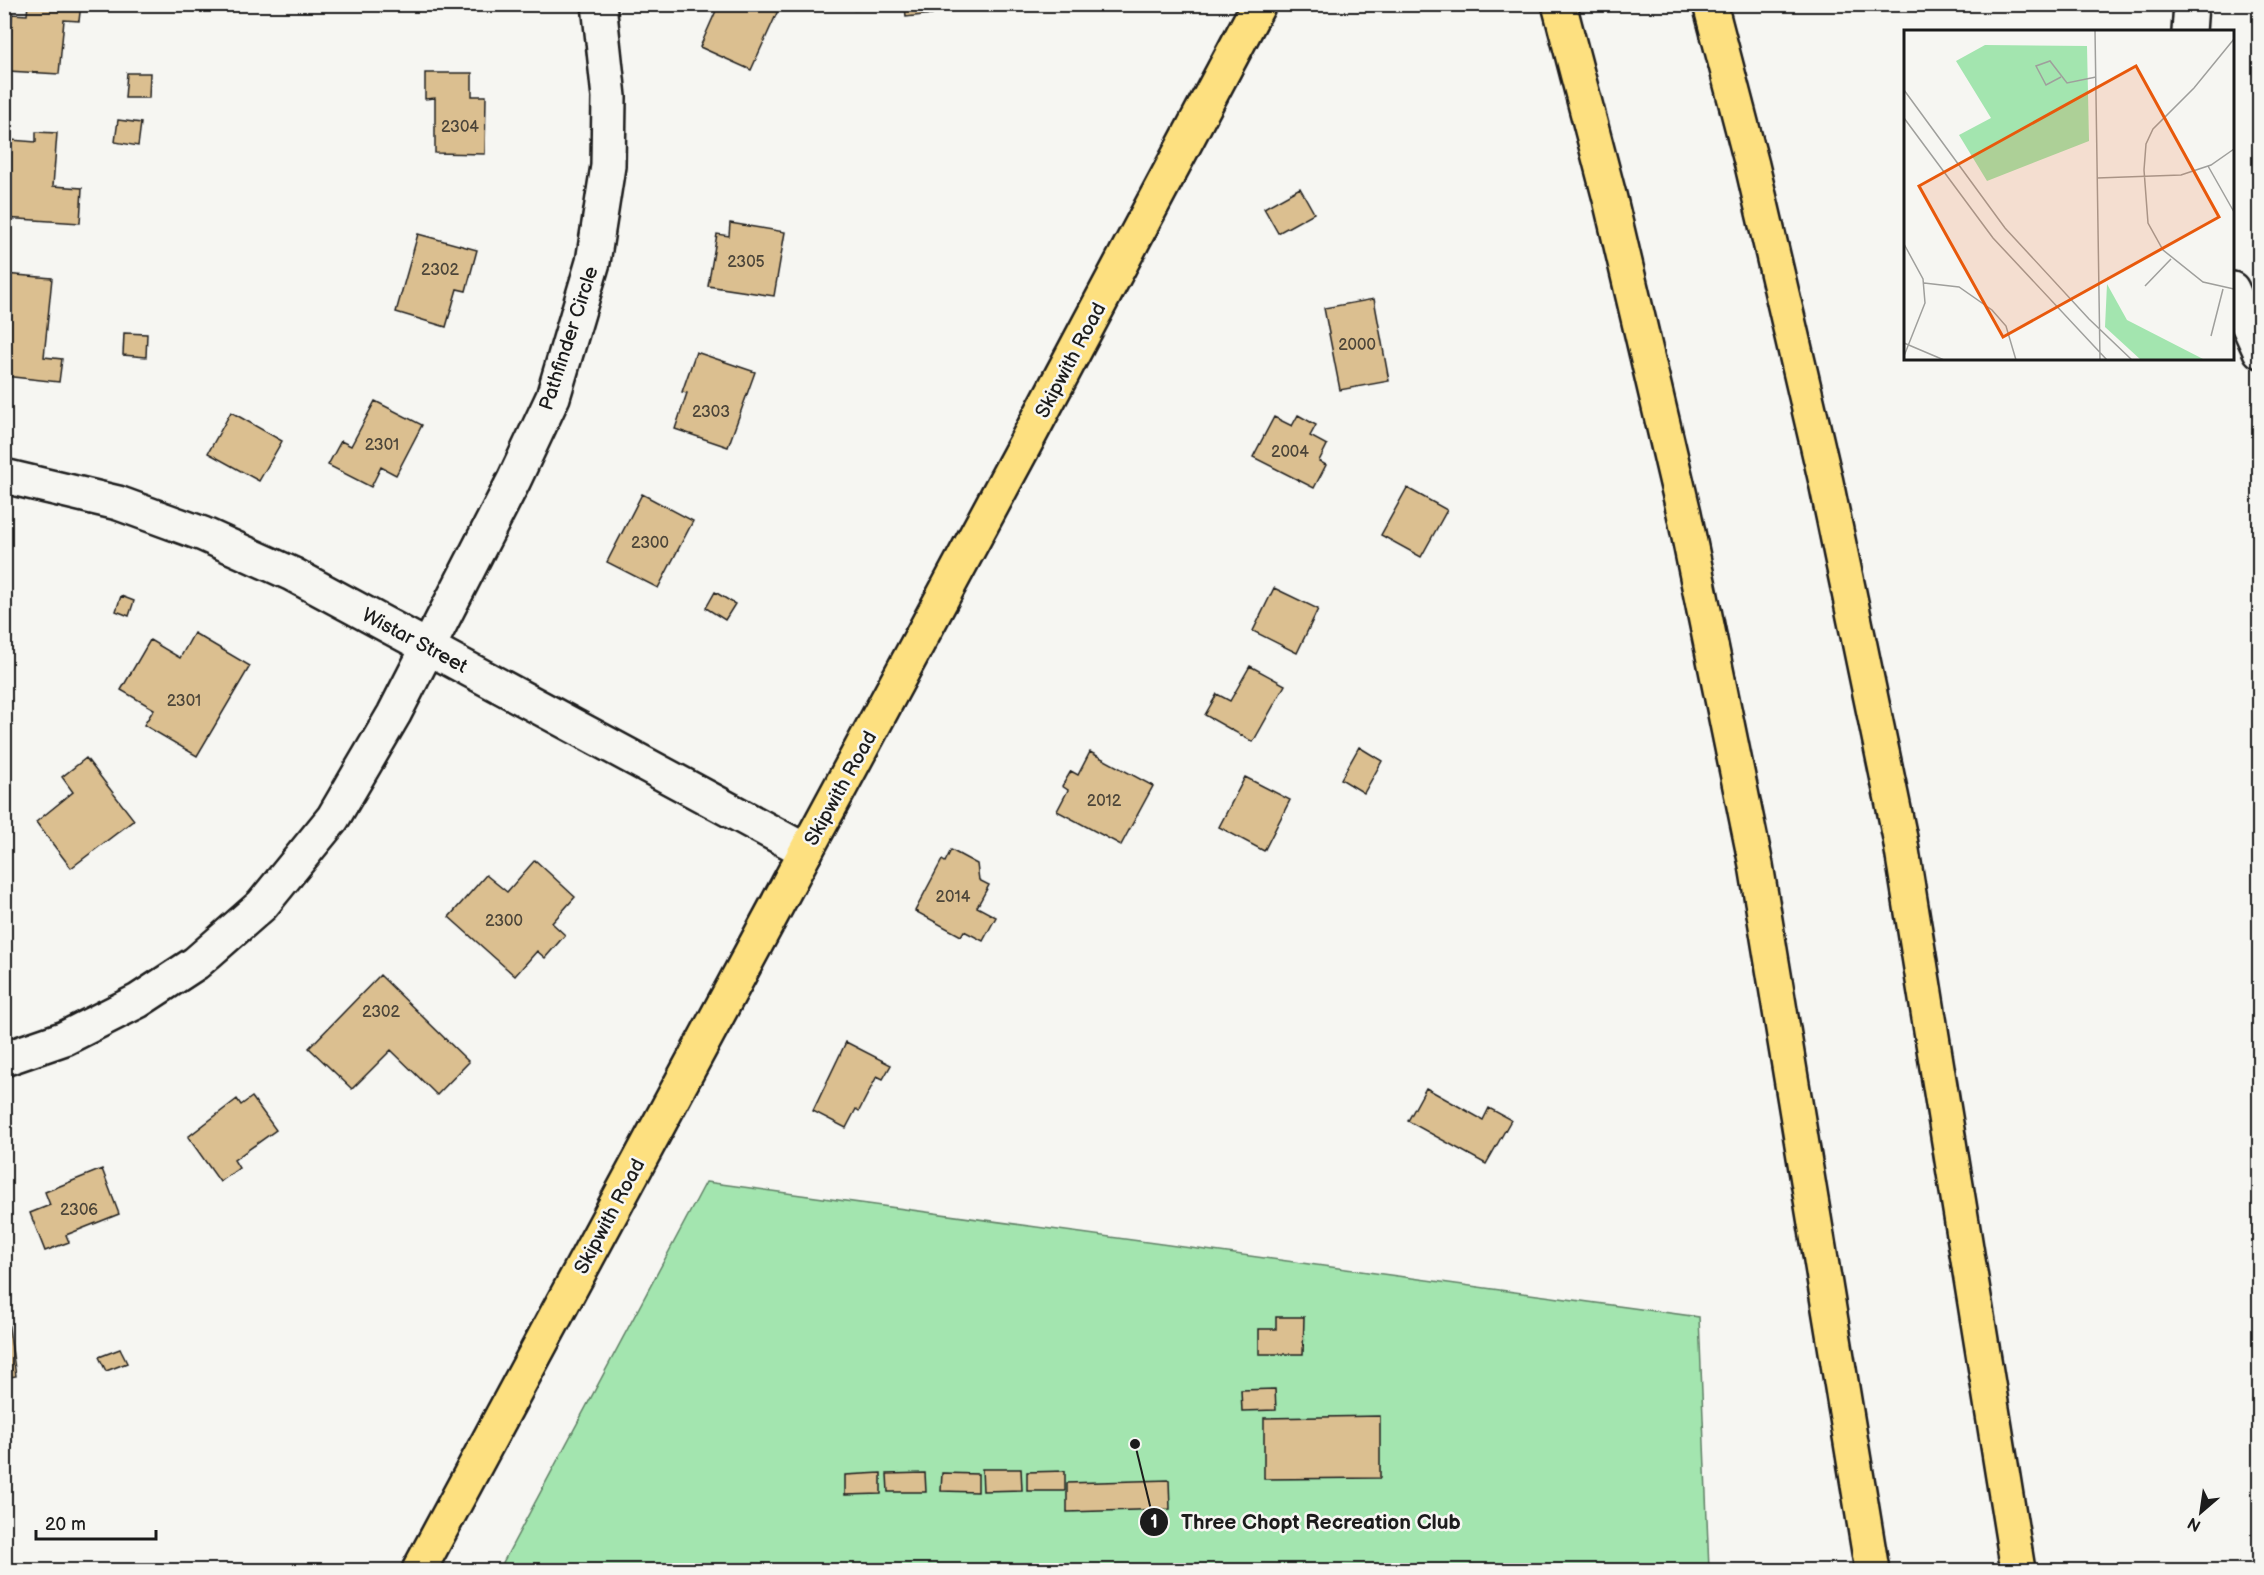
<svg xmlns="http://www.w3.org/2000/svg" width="2264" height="1575" viewBox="0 0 2264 1575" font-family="'Balsamiq Sans',sans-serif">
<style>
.green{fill:#a3e5af;stroke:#608066;stroke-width:1.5}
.building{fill:#dbbf90;stroke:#1c1c1c;stroke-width:1.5}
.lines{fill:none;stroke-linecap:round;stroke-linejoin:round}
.minor-casing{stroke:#1c1c1c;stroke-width:38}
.major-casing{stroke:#1c1c1c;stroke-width:38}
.highway-casing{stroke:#1c1c1c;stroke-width:38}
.minor{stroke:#f6f6f2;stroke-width:33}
.major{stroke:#fde080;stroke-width:33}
.highway{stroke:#fde080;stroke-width:33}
.labels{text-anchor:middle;stroke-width:5;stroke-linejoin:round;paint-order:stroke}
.number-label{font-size:16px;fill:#4c4539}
.street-label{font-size:20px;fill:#1c1c1c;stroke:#f6f6f2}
.inset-road{fill:none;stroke:#9f9f9c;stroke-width:1.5}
.view{fill:#e8590c;fill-opacity:0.15;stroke:#e8590c;stroke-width:3}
.inset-edge{fill:none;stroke:#1c1c1c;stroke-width:3}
.leader{fill:none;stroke:#1c1c1c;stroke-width:2}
.callout-dot{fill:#1c1c1c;stroke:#f6f6f2;stroke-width:2}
.mark-label{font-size:18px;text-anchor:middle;font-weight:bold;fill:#fff}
.callout-label{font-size:21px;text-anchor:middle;font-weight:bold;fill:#1c1c1c;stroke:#f6f6f2;stroke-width:5;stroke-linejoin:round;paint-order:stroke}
</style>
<rect width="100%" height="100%" fill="#f6f6f2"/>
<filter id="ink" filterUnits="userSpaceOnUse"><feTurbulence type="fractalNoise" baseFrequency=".0167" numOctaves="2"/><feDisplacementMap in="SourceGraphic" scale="12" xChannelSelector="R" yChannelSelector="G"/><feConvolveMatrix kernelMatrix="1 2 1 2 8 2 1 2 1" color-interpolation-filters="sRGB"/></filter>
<g filter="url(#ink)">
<path class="green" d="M706,1182L1699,1317L1709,1570H499Z"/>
<path class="building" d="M28,4H81L79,21L64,20L59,74L8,71L12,14L27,15Z
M719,4H781L751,70L700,47Z
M853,4H931L932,14L906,17L905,5L854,10Z
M127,73H150L149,98H125Z
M425,73H472V96H486L485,154L435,153V98L425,99Z
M118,120L141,123L138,146L115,142Z
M36,132L57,133L53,186L82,188L80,223L4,218V159L10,160L11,140L36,142Z
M1300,188L1314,213L1278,233L1264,208Z
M730,223L785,232L774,296L708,286L717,234L729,236Z
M418,234L477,250L466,291L457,289L446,327L396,312Z
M4,274L52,278L44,357L62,359L59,382L4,376Z
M1374,299L1389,381L1340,390L1324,308Z
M124,333L147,334L146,357L123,355Z
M696,352L755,372L728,447L675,429L687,393L682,392Z
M375,401L422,425L396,475L381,467L371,487L328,465L341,441L351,446Z
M231,412L282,441L259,481L208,453Z
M1298,415L1316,425L1310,436L1327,445L1319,461L1326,465L1314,488L1253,457L1274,417L1292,426Z
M1407,488L1447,510L1421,557L1381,535Z
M642,494L693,521L658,588L607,562Z
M1274,588L1318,609L1297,653L1253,631Z
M715,592L735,604L725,620L706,608Z
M121,596L134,601L129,616L116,611Z
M194,633L250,666L197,756L144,725L154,709L121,690L150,640L180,658Z
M1250,666L1285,685L1253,742L1205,715L1217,694L1230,701Z
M1359,747L1382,761L1364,793L1341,779Z
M1090,752L1153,786L1121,845L1057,811L1068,790L1062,786L1071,771L1078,775Z
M86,758L134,820L71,868L36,822L73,792L62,777Z
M1245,777L1290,800L1264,851L1219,827Z
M951,850L977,864L979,880L989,885L977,907L996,917L983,941L964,931L961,936L915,911L942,860L945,862Z
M535,860L575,897L552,923L565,935L545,958L537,951L515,976L449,917L486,875L507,892Z
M380,975L469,1062L437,1095L391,1050L352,1089L309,1048Z
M846,1042L891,1065L883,1079L877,1076L859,1111L856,1109L846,1128L813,1111Z
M1426,1088L1483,1120L1489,1108L1511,1120L1486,1164L1408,1121Z
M252,1097L276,1130L234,1160L239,1168L220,1182L188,1137L237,1099L241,1105Z
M102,1169L119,1214L66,1235L69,1242L45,1251L30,1213L50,1205L45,1192Z
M1276,1317H1304L1303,1354H1259V1329H1276Z
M4,1321H8L16,1376L4,1378Z
M120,1349L127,1363L106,1371L99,1357Z
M1275,1389L1276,1410L1242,1411L1241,1390Z
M1380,1416V1478L1264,1479V1418Z
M982,1469H1021L1022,1490L983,1491Z
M1065,1471V1491H1027V1472Z
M881,1473V1494L845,1495V1475Z
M925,1473L926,1492H888L887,1474Z
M942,1473L978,1474V1492L941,1491Z
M1169,1480L1170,1509L1067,1512V1483Z"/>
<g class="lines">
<defs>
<path id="minor" d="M2189,32L2191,4
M2232,289L2260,351
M4,476L118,503L203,534L292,574L806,851
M4,1059L65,1038L138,1001L196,963L262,905L333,818L394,714L514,480L553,397L593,262L608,166L609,97L599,4"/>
<path id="major" d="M419,1570L1025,444L1259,4"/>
<path id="highway" d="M1559,4L1610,199L1684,513L1756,865L1872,1570
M1710,4L1752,165L1826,482L1900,838L2018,1570"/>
</defs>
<use href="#minor" class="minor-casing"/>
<use href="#major" class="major-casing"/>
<use href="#highway" class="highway-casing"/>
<use href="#minor" class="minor"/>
<use href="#major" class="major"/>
<use href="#highway" class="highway"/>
</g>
</g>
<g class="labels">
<g class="number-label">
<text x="460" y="132">2304</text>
<text x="746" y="267">2305</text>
<text x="440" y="275">2302</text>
<text x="1357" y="350">2000</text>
<text x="711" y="417">2303</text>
<text x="382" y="450">2301</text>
<text x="1290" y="457">2004</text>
<text x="650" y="548">2300</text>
<text x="184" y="706">2301</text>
<text x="1104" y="806">2012</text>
<text x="953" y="902">2014</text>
<text x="504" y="926">2300</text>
<text x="381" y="1017">2302</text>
<text x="79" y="1215">2306</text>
</g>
<g class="street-label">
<text transform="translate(568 338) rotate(-72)" y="7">Pathfinder Circle</text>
<text transform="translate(1070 360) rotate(-62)" y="7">Skipwith Road</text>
<text transform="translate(415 640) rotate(28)" y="7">Wistar Street</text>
<text transform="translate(840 788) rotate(-61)" y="7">Skipwith Road</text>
<text transform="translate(609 1216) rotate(-62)" y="7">Skipwith Road</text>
</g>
</g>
<g transform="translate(1904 30)">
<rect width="330" height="330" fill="#f6f6f2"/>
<path d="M81,15L183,16L185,111L83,151L55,105L87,88L52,31ZM203,254L223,290L301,330H237L201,297Z" fill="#a3e5af"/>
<path class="inset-road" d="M191,0L196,330M330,9L290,58L249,99L242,114L240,140L244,193L259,220L299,252L330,259M157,47L142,55L132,36L146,31L163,53L192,47M0,60L101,198L185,289L228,330M0,88L89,208L203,330M304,136L330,182M193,148L277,145L307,135L330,119M0,214L19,249L21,273L0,326M20,253L55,257L88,280L102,296L112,330M241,256L267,229M307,306L319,259M0,313L40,330"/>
<path class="view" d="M232,36L315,187L99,307L15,156Z"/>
<rect width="330" height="330" class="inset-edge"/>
</g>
<path class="leader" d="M1135 1444L1154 1522"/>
<g class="callout-dot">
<circle cx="1135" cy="1444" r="6"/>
<circle cx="1154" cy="1522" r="15"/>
</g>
<g class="mark-label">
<text x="1154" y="1528">1</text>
</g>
<g class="callout-label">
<text x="1321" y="1529">Three Chopt Recreation Club</text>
</g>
<rect width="2264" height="1575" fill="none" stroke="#f6f6f2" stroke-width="24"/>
<rect x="12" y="12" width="2240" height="1551" fill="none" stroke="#1c1c1c" stroke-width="2" filter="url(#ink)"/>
<g transform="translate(2201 1512) rotate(209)" stroke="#f6f6f2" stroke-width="4.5" paint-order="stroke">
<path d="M0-4.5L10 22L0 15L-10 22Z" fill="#1c1c1c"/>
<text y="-9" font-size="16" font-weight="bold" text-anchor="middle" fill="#1c1c1c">N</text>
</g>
<path d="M36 1530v9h120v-9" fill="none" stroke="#1c1c1c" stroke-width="3"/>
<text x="45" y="1530" font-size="18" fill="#1c1c1c" stroke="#f6f6f2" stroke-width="4.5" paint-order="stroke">20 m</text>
</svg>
